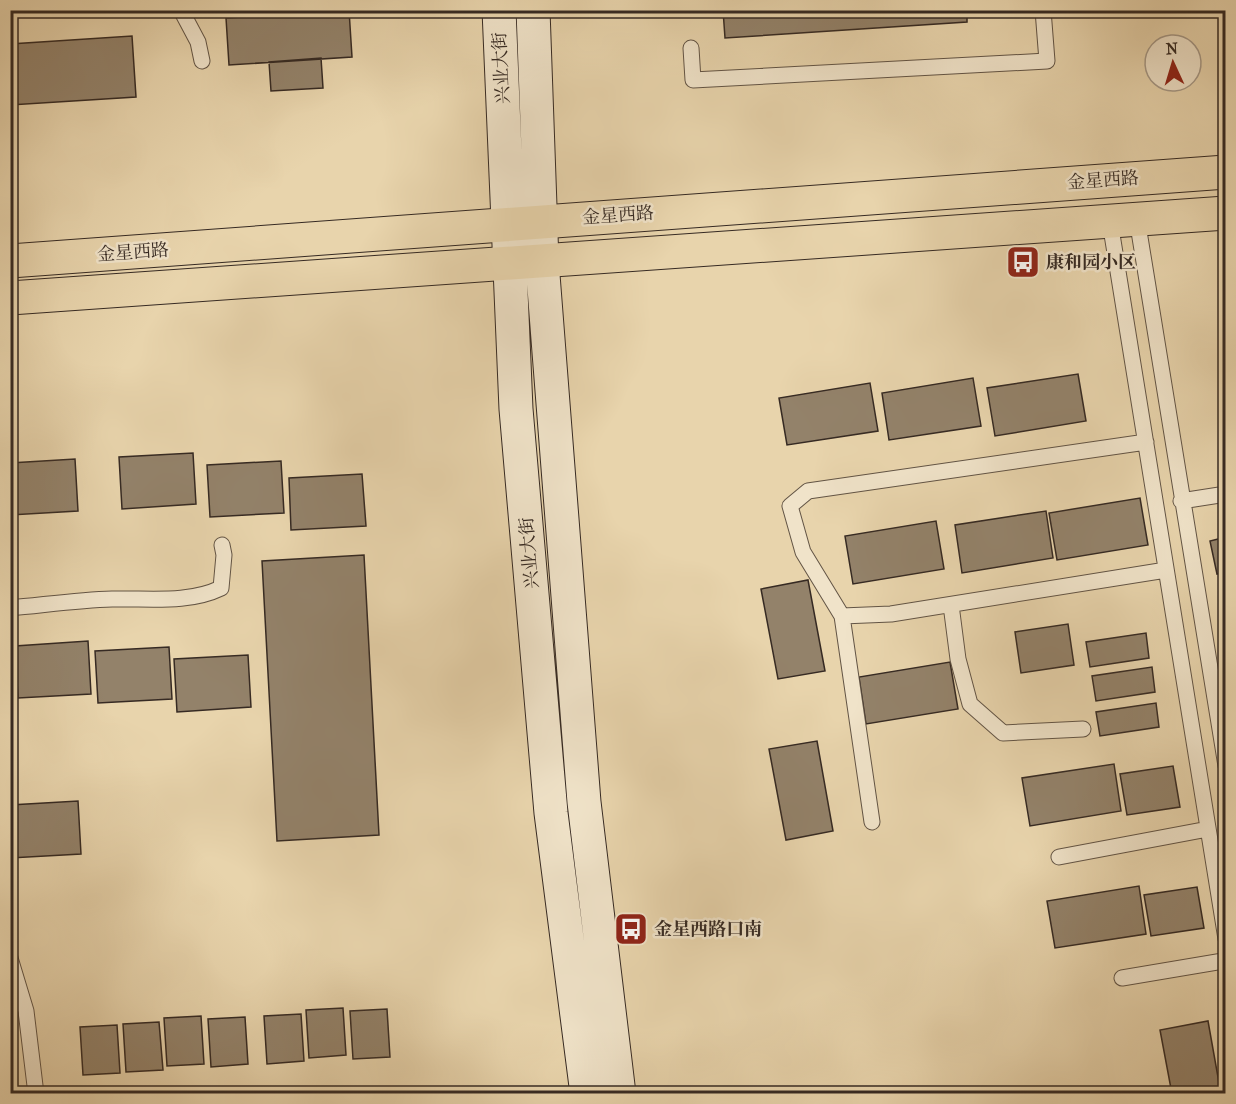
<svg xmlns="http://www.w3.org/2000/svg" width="1236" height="1104" viewBox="0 0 1236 1104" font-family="'IM FELL French Canon','Noto Serif SC',serif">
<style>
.building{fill:#93826a;stroke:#362a23;stroke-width:1.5}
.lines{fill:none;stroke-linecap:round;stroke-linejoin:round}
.service-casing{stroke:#625445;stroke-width:17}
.secondary-casing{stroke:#362a23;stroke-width:35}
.primary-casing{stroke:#362a23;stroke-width:35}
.service{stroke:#f0e3c9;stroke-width:15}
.secondary{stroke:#f0e3c9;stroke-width:33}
.primary{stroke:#e8d4ac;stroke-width:33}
.labels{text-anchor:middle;stroke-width:5;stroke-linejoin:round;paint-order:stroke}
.street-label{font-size:18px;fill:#362a23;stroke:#f0e3c9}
.poi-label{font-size:18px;font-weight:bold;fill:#362a23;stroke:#f0e3c9;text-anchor:start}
</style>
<rect width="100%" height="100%" fill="#e8d4ac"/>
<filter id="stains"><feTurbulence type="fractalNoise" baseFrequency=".00333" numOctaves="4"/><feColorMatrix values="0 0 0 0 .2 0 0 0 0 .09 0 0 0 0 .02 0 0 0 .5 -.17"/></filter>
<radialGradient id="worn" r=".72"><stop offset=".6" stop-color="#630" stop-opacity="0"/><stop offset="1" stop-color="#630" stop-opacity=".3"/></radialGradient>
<path class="building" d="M226,10H326V12L226,18Z
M349,10L352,57L229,65L226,18Z
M723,10H967V22L725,38Z
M1062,10H1120L1063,14Z
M132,36L136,97L10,105V44Z
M321,58L323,88L271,91L269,62Z
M1078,374L1086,421L995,436L987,388Z
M973,378L981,426L889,440L882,393Z
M870,383L878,431L787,445L779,398Z
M193,453L196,504L122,509L119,457Z
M75,459L78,511L10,515V463Z
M281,461L284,513L210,517L207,465Z
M362,474L366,526L291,530L289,478Z
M1140,498L1148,545L1057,560L1049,513Z
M1046,511L1053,558L962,573L955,525Z
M936,521L944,569L853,584L845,536Z
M1226,537V572L1217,574L1210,541Z
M364,555L379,835L277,841L262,561Z
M808,580L825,671L778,679L761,589Z
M1068,624L1074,665L1021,673L1015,632Z
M1146,633L1149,658L1090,667L1086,642Z
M88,641L91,694L18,698L15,646Z
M169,647L172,699L98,703L95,651Z
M248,655L251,707L177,712L174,659Z
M950,662L958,709L866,724L859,677Z
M1152,667L1155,692L1096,701L1092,676Z
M1156,703L1159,727L1100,736L1096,712Z
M817,741L833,831L786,840L769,749Z
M1114,764L1121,811L1030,826L1022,778Z
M1173,766L1180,807L1127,815L1120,774Z
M78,801L81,854L10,858V805Z
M1139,886L1146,934L1055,948L1047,901Z
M1197,887L1204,928L1151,936L1144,895Z
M343,1008L346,1055L309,1058L306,1010Z
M387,1009L390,1057L353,1059L350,1011Z
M10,1013H13L17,1060H10Z
M301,1014L304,1061L267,1064L264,1016Z
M201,1016L204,1064L167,1066L164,1018Z
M245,1017L248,1064L211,1067L208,1019Z
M1208,1021L1221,1094H1172L1160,1030Z
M159,1022L163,1070L126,1072L123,1024Z
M117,1025L120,1073L83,1075L80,1027Z"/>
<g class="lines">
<defs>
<path id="service" d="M181,10L198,42L202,61
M691,48L693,80L1047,61L1043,10
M1137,219L1226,766
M1110,222L1226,939
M1146,442L808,491L790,506L803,552L842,616L891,614L1166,570
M1181,501L1226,494
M951,605L958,659L970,704L1003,733L1083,729
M10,608C44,605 78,600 112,599C148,598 188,604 221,588L224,555L222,545
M842,616L872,822
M1059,857L1208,829
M10,958L26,1011L36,1094
M1122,978L1223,961"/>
<path id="secondary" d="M499,10L516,409L551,813L587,1094
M533,10L542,262L584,802L619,1094"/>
<path id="primary" d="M10,261L1226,172
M10,298L1226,213"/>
</defs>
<use href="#service" class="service-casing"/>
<use href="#secondary" class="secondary-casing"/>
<use href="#primary" class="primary-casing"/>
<use href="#service" class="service"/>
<use href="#secondary" class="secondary"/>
<use href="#primary" class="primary"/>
</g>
<defs>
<symbol id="bus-square" viewBox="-11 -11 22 22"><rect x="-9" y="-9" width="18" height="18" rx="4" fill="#8f2418" stroke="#f0e3c9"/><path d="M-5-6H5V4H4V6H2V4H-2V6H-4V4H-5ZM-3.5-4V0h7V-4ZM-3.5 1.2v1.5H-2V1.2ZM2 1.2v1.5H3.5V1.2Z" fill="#fff"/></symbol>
</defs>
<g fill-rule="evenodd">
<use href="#bus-square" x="1004" y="243" width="38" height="38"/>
<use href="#bus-square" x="612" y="910" width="38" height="38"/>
</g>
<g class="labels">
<g class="street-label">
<text transform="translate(501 68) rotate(-93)" y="6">兴业大街</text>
<text transform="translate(1103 180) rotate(-4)" y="6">金星西路</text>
<text transform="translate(618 215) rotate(-4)" y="6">金星西路</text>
<text transform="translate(133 252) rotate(-4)" y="6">金星西路</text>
<text transform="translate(529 553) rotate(-95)" y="6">兴业大街</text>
</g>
<g class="poi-label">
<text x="1046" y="268">康和园小区</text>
<text x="654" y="935">金星西路口南</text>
</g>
</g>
<rect width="1236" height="1104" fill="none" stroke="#e8d4ac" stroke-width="36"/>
<rect x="12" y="12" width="1212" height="1080" fill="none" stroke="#362a23" stroke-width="3"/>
<rect x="18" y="18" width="1200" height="1068" fill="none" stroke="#362a23" stroke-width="1.5"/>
<g transform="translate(1173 63) rotate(356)"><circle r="28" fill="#f0e3c9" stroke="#a69987" stroke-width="1.5"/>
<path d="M0-4.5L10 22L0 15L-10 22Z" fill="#8f2418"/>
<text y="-9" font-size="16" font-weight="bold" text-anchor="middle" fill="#362a23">N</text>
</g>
<rect width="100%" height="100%" filter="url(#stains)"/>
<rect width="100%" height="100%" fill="url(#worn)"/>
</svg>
